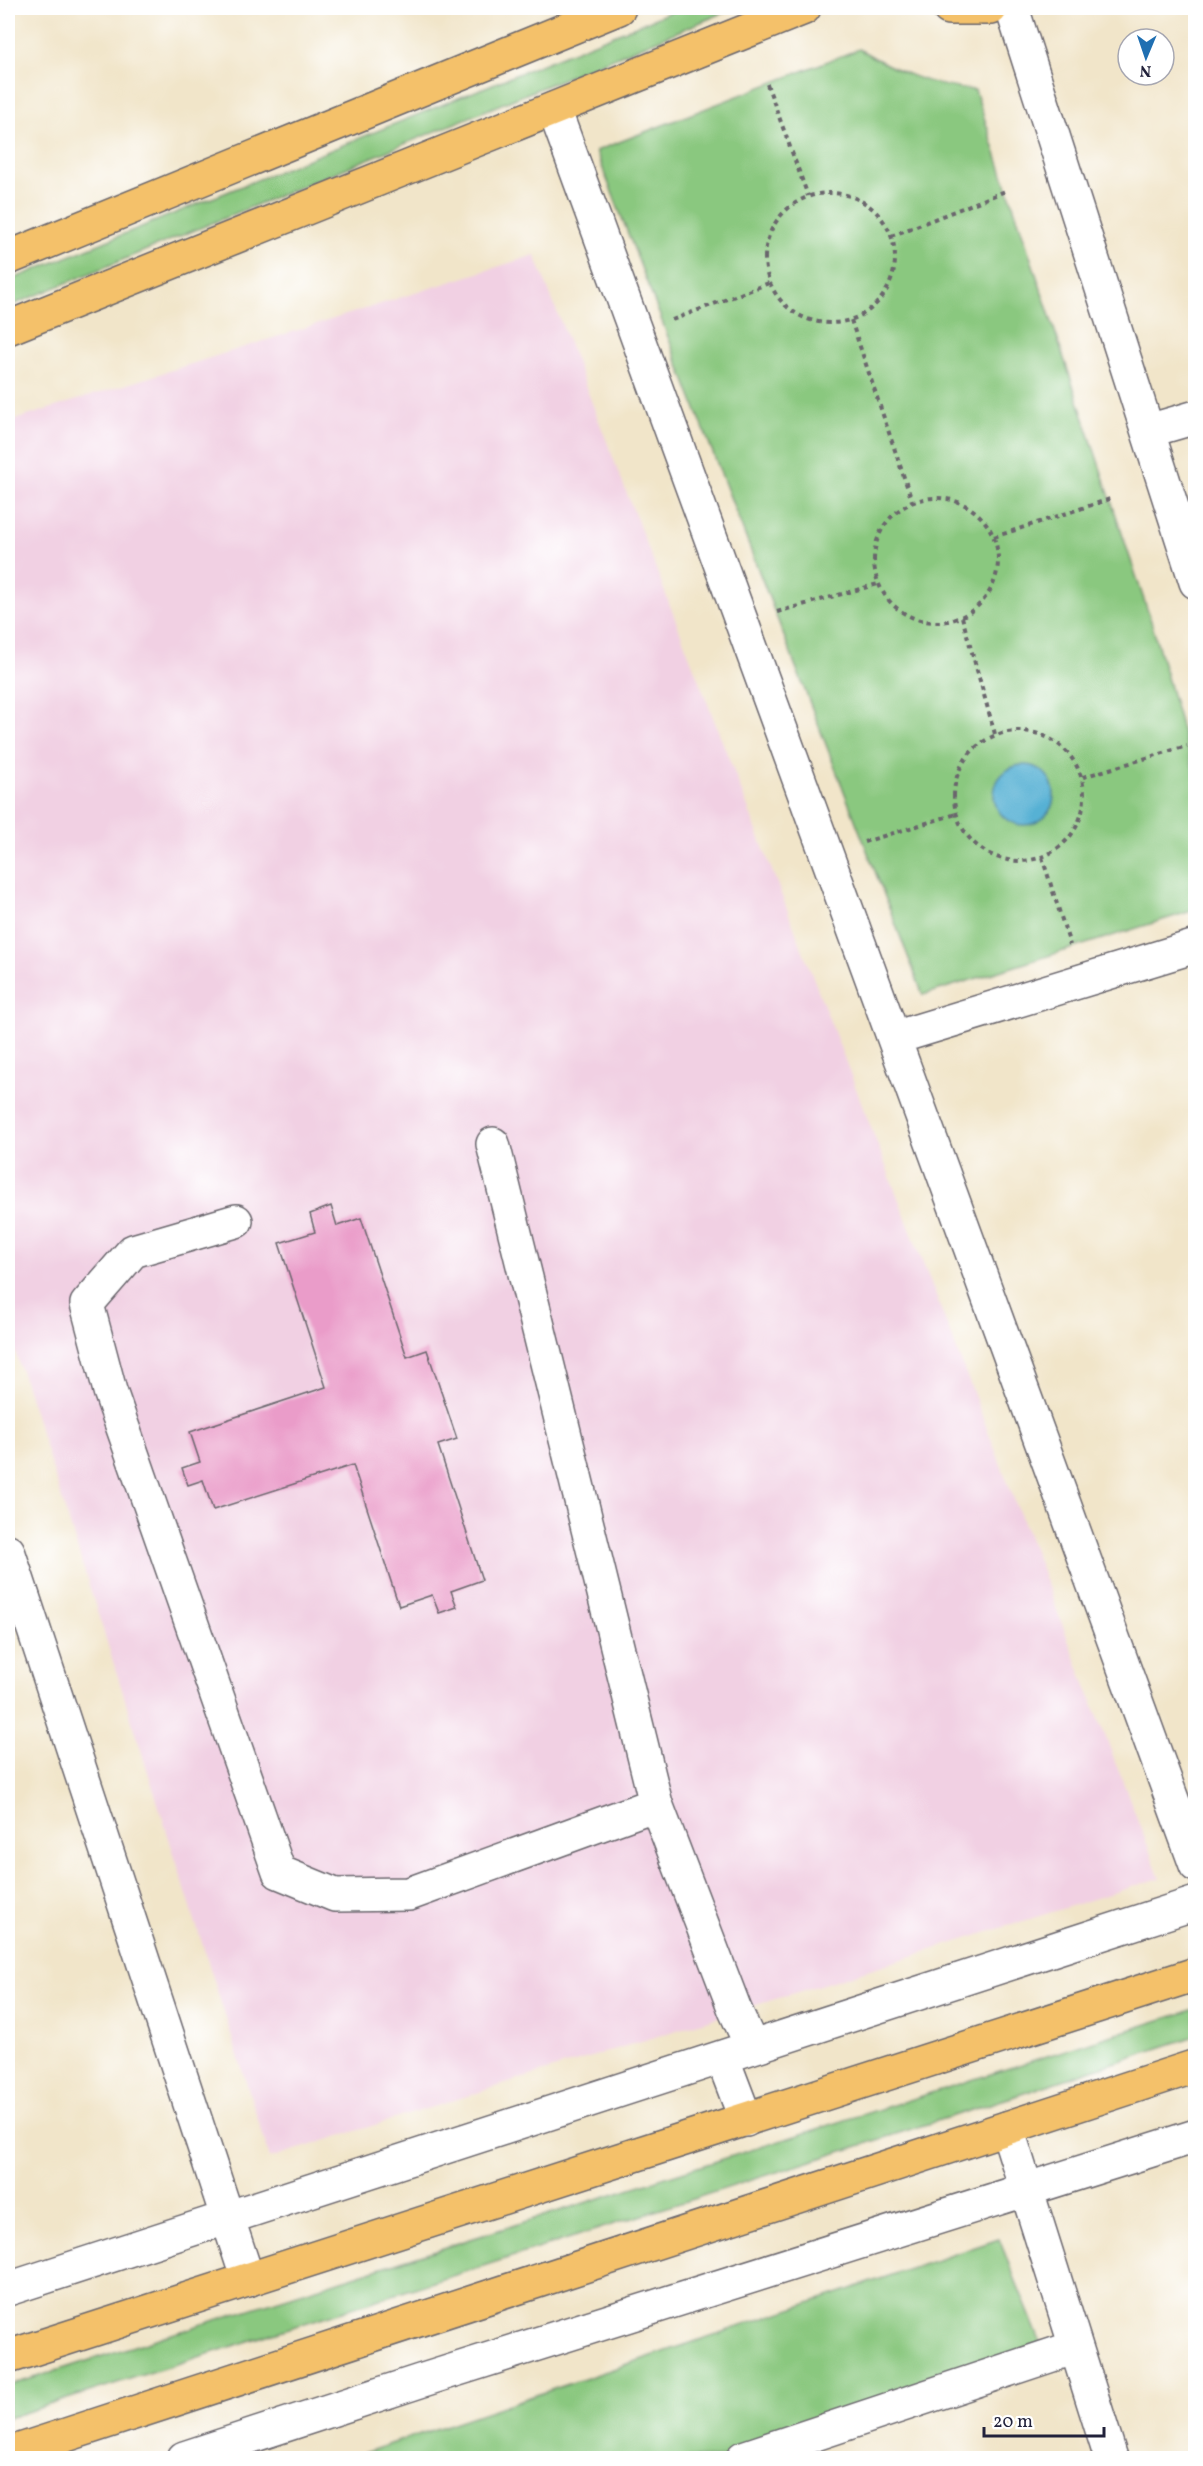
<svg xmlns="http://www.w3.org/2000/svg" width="1203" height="2466" viewBox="0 0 1203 2466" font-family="Vollkorn,serif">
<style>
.built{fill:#f1d0e3}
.green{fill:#8ac87f;stroke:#56755d;stroke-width:1.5}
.water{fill:#56b1d4;stroke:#3c6a88;stroke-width:1.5}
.building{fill:#ea9cc9}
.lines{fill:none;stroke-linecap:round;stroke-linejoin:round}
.minor-casing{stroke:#6a666d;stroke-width:36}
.major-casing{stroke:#6a666d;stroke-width:36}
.path{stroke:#6a666d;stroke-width:4;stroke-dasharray:4.5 4.5;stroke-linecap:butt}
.minor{stroke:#fff;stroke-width:33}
.major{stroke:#f4c16a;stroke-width:33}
</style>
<rect width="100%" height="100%" fill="#fff"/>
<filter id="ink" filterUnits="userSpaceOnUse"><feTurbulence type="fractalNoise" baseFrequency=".0167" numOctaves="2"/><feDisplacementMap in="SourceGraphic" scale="12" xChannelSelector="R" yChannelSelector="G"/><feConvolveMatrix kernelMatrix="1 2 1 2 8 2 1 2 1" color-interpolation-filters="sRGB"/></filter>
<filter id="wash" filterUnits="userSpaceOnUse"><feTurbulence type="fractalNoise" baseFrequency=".008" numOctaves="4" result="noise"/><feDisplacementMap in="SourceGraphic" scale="24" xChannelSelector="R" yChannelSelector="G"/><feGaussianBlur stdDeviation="1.35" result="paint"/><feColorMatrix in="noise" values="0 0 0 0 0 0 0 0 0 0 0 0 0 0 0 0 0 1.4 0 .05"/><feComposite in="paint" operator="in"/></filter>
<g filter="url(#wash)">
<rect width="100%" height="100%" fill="#f1e5c9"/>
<path class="built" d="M535,255L1160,1878L270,2158L8,1329V422Z"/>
<path class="green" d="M680,8H735L8,307V281Z
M859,49C896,71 931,87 975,90L1151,621L1195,775V910L923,995L596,151Z
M1195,2009V2036L1015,2096L8,2418V2386Z
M999,2239L1046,2356L730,2458H349Z"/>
<path class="water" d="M994 795a30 30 0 1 1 60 0a30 30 0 1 1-60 0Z"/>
<g id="blocks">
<path class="building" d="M331,1206L337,1226L361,1218L407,1357L427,1350L457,1439L438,1445L482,1580L451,1591L457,1607L439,1613L432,1595L399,1606L353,1465L213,1510L203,1480L188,1485L182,1468L200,1462L190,1432L326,1387L279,1243L315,1232L310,1214Z"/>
</g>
</g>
<g filter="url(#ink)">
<use href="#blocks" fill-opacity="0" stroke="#6a666d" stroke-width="1.5"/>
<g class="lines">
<defs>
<path id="minor" d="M1012,8L1196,582
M554,109L1196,1865
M1148,431L1196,417
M894,1038L1196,946
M493,1144L656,1804L735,2010L752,2047
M236,1221L133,1251L87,1304L110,1391L279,1872L335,1895L409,1894L656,1804
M8,1551L248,2280
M722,2057L746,2120
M1007,2128L1111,2458
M8,2289L1196,1903
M184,2458L420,2381L1196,2136
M743,2458L1076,2347"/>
<path id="major" d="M949,8H991
M8,258L619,8
M8,328L804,8
M8,2357L1196,1974
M8,2454L1196,2066"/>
</defs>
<use href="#minor" class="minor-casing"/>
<use href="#major" class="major-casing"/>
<path class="path" d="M767,84L808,196
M765 258a65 65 0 1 1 130 0a65 65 0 1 1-130 0Z
M891,236L1008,190
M672,320L769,283
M851,320L912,501
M874 560a62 62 0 1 1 124 0a62 62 0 1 1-124 0Z
M994,537L1110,499
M777,612L878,584
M962,617L995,734
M954 796a65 65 0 1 1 130 0a65 65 0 1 1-130 0Z
M1083,777L1187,746
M864,842L956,814
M1042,857L1070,945"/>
<use href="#minor" class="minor"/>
<use href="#major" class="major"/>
</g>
</g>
<rect width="1203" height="2466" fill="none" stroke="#fff" stroke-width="30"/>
<g transform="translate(1146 57) rotate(182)"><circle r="28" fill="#ffffff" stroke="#a7a7b1" stroke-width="1.5"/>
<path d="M0-4.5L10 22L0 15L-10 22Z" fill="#1f6fb2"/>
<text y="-9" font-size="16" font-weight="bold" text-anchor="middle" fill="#22223b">N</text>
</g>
<path d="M984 2427v9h120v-9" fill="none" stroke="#22223b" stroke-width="3"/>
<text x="993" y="2427" font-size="18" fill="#22223b" stroke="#ffffff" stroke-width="4.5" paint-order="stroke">20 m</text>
</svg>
